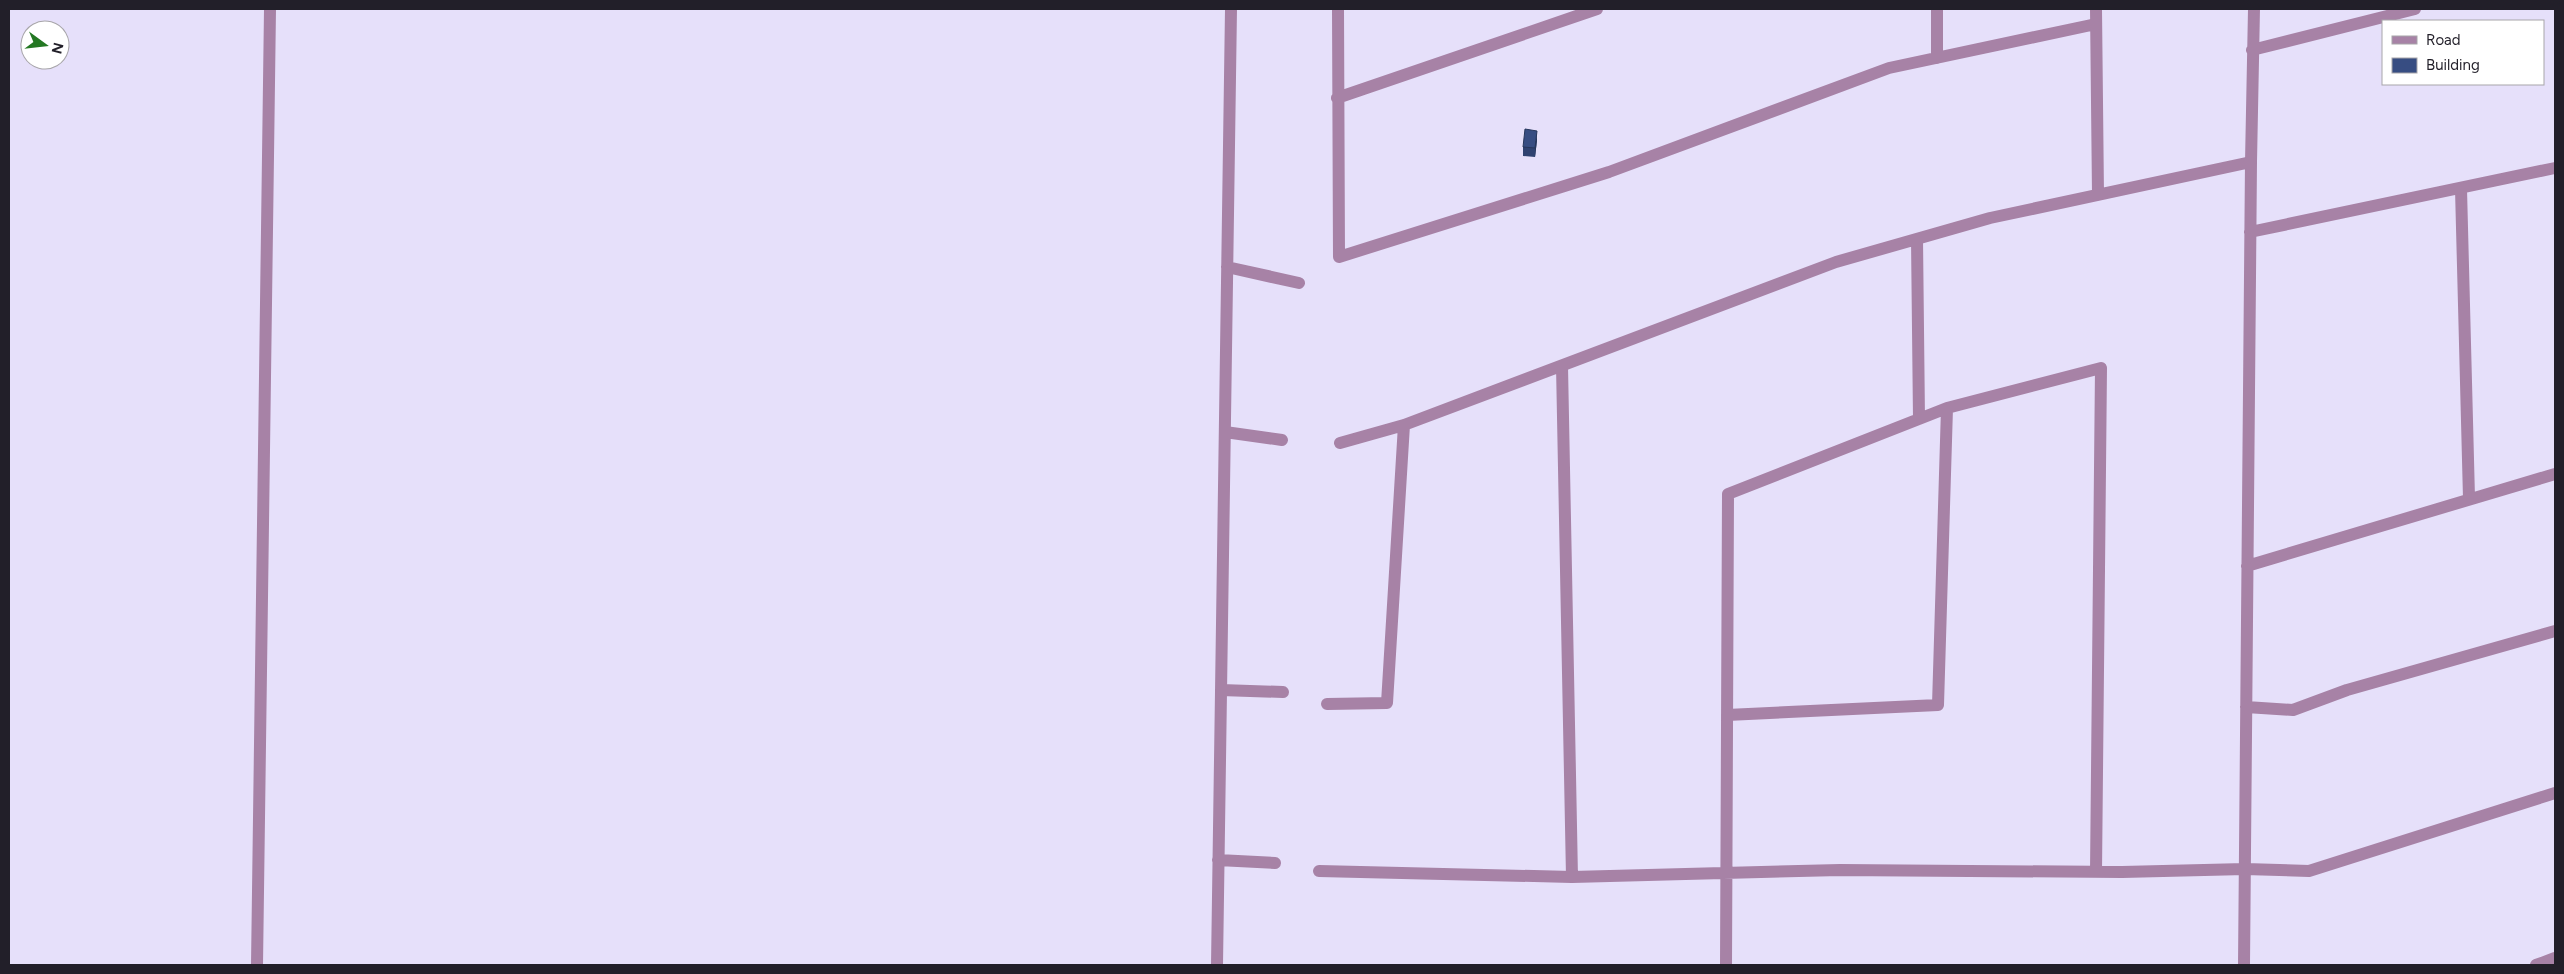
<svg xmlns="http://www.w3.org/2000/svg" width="2564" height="974" viewBox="0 0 2564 974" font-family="Figtree,sans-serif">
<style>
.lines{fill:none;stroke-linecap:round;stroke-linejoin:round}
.minor{stroke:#a782a6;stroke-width:12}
.wall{fill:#2f4270}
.shaded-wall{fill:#26365b}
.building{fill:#374d82;stroke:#26365b}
</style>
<rect width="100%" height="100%" fill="#e6e0fa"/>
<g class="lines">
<path class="minor" d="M1338,9L1339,257L1609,172L1889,68L2096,24
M2096,9L2098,195
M2252,50L2415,9
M1937,58V9
M1337,98L1597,9
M2461,189L2469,498
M2250,232L2555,168
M1917,239L1919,419
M1227,267L1299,283
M1562,366L1572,877
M1225,432L1282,440
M1340,443L1404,425L1836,262L1990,218L2251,162
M2247,566L2555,474
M1221,690L1283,692
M1327,704L1387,703L1404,425
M2246,707L2293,710L2347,690L2555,631
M1727,715L1938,705L1947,408L2101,368L2096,872
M1218,860L1275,863
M1319,871L1572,877L1840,870L2122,872L2245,869L2309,871L2555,793
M257,965L270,9
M1217,965L1231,9
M1726,965L1728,494L1947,408
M2244,965L2251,162L2254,9
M2536,965L2555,958"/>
</g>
<path class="wall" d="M1537,140L1535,157L1523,156V147Z"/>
<path class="shaded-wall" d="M1537,131V140L1535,157V148Z"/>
<path class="building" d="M1525,129L1537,131L1535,148L1523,147Z"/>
<rect width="2564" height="974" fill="none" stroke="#221f29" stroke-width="20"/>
<rect x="2382" y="20" width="162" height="65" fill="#ffffff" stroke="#a7a5a9"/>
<rect x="2392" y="36" width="25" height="8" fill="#a782a6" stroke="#a7a5a9"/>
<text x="2426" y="45" font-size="15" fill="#221f29">Road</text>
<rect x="2392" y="58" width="25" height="15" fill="#374d82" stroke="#a7a5a9"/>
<text x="2426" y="70" font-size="15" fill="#221f29">Building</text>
<g transform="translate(45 45) rotate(105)"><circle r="24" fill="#ffffff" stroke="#a7a5a9"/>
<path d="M0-4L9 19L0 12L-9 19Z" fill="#247823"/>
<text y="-8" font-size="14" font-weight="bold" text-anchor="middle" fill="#221f29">N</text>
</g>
</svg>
